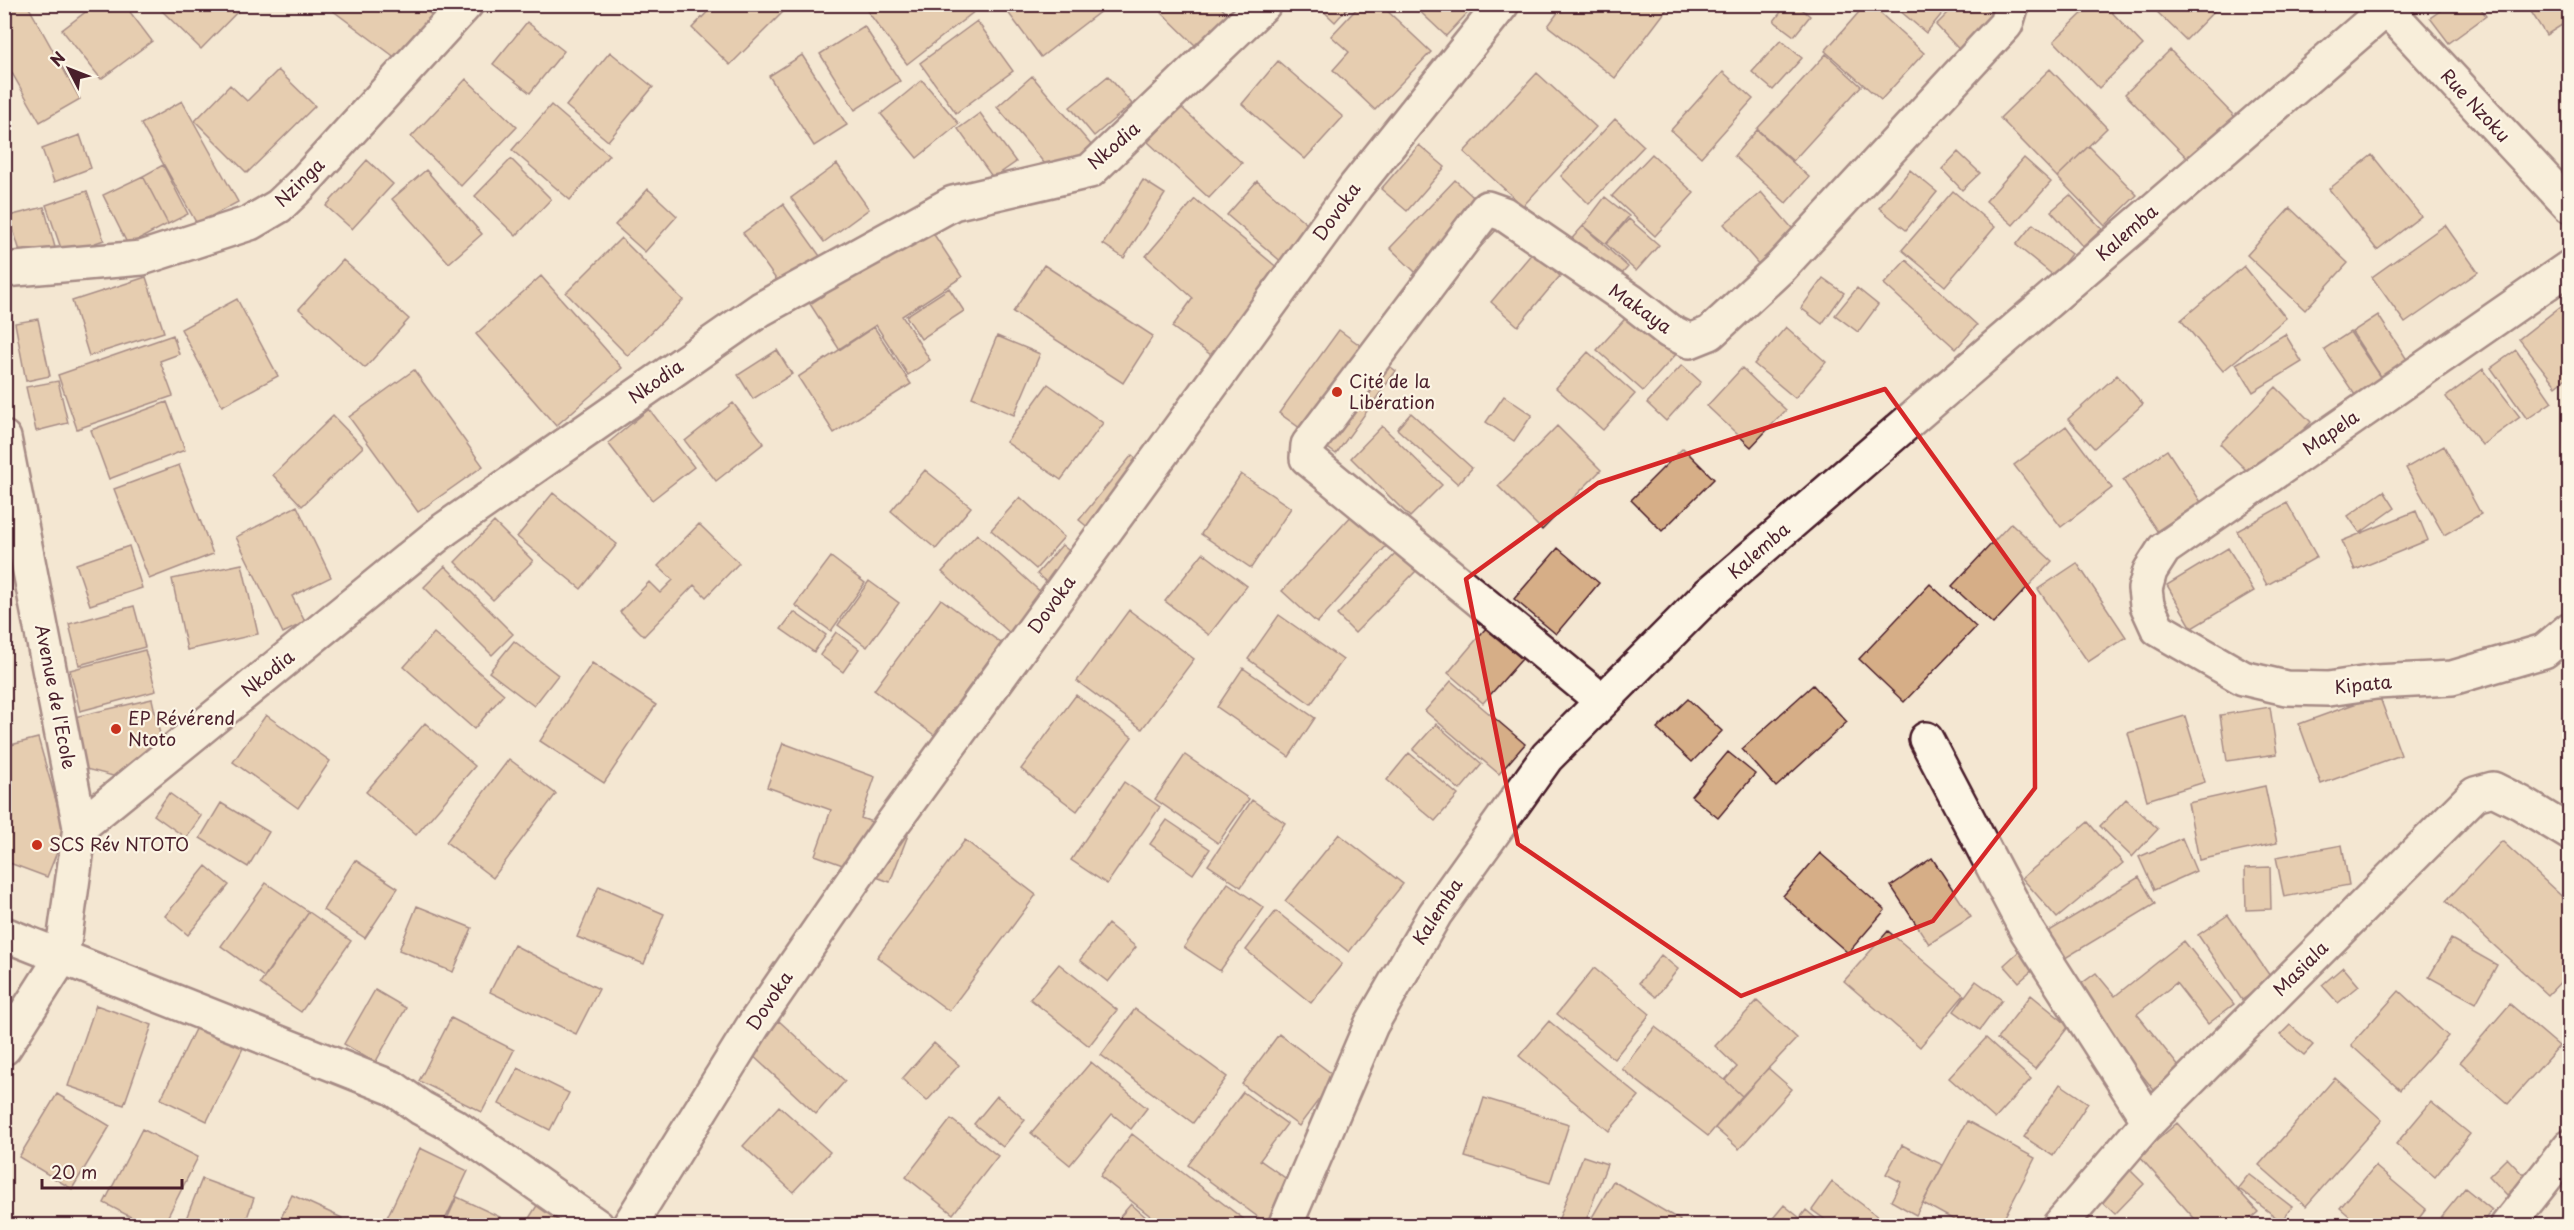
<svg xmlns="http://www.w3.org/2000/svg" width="2574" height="1230" viewBox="0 0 2574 1230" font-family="'Playpen Sans',sans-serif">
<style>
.building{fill:#d6ae87;stroke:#4a1f2b;stroke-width:1.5}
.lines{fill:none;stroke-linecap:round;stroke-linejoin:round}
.minor-casing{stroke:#4a1f2b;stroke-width:38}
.minor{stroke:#fcf5e5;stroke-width:33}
.marked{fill:none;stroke:#d62828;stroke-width:4.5;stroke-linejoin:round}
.poi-dot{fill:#c8321e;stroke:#fcf5e5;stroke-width:2}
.labels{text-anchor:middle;stroke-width:4.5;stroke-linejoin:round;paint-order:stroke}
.street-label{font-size:18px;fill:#4a1f2b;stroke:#fcf5e5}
.poi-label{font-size:18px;fill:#4a1f2b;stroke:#fcf5e5;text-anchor:start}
</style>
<rect width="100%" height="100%" fill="#f4e7d2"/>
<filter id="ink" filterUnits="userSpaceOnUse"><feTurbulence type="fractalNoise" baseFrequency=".0167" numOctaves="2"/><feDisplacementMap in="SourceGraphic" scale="12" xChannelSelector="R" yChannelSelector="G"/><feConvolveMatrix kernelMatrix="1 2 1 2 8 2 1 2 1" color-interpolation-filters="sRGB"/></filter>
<g filter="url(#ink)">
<path class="building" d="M4,4H27L80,99L40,122L4,59Z
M96,4H124L152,41L101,79L62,30Z
M155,4H245L201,49Z
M324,4H417L438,20L404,64Z
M715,4H776L783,12L730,65L692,28Z
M862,4H984L907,64Z
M1016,4H1110L1041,57L1007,11Z
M1164,4H1218L1228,15L1197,47L1159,10Z
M1316,4H1351L1335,22Z
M1361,4H1380L1431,52L1375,110L1333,70L1349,52L1331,36Z
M1412,4H1476L1446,36Z
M1564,4H1671L1615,78L1548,26Z
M1787,4H1796L1810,16L1794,36L1774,21Z
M1866,4H1870L1924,53L1881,100L1825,51Z
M1892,4H1950L1926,33Z
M1957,4H1981L2004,28L1970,61L1936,25Z
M2092,4H2104L2143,45L2099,88L2054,41Z
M2149,4H2221L2186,40Z
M2450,4H2478L2486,16L2449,43L2430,18Z
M2526,4H2570V20L2546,35Z
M977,21L1013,71L956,113L920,63Z
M527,22L564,51L530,93L493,64Z
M864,26L900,81L855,110L820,54Z
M1781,40L1802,58L1773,90L1752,72Z
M2170,50L2236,118L2191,162L2125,94Z
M610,52L653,87L608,141L566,106Z
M1826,54L1861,86L1793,161L1757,129Z
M802,55L847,125L814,146L769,76Z
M1278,61L1343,117L1305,159L1242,104Z
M2050,69L2107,128L2057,177L2000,118Z
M278,70L315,106L247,173L195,121L230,85L247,101Z
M1723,72L1753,99L1701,157L1671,130Z
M1537,73L1596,127L1523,206L1464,152Z
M1032,76L1092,146L1056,177L997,107Z
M1108,76L1132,104L1094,136L1070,107Z
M466,79L517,127L461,186L411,137Z
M922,80L959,124L917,158L881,114Z
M182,101L238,202L197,224L141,124Z
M551,105L609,155L570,200L512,150Z
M1181,107L1242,163L1209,198L1148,142Z
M980,113L1016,162L993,178L958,129Z
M1615,119L1644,146L1589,204L1561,176Z
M1757,130L1809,177L1786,203L1734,156Z
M80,135L91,168L54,182L42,149Z
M1419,145L1445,167L1407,211L1381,189Z
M2089,146L2137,195L2105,226L2057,177Z
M1958,152L1980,173L1962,190L1942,169Z
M1652,154L1694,193L1655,236L1612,196Z
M2372,155L2421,216L2377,250L2329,189Z
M2024,158L2051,182L2013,225L1986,201Z
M511,159L551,199L516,236L475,196Z
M367,160L393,184L352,229L326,206Z
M837,164L869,209L824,242L791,198Z
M163,165L188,214L168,224L143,176Z
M426,170L482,234L449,263L392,199Z
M1910,170L1937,192L1906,230L1879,208Z
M143,176L168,224L128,245L103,195Z
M1143,180L1165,194L1124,258L1103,244Z
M1455,180L1502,224L1437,293L1390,248Z
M1257,181L1314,230L1284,264L1227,215Z
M648,189L677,216L645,252L615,225Z
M87,191L104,240L63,254L46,205Z
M1953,191L1995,227L1945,286L1902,250Z
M1761,192L1816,256L1779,288L1724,224Z
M2070,195L2102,229L2083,247L2051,211Z
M1605,197L1629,216L1606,244L1583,226Z
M1195,199L1279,269L1214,357L1172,327L1193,298L1146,256Z
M783,204L820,256L780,285L743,233Z
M44,207L56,251L23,261L9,216Z
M2290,208L2348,263L2305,310L2247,255Z
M1629,219L1659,245L1636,271L1606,244Z
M2033,224L2071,254L2054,276L2016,245Z
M2445,225L2478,272L2405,323L2372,277Z
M1583,226L1628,267L1613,284L1568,243Z
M929,227L962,277L902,316L930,360L908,375L876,325L839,349L810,304Z
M621,238L683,300L628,356L566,293Z
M1533,252L1560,276L1518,326L1491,302Z
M343,260L409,319L365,368L299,309Z
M1906,260L1977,325L1956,349L1884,284Z
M1044,265L1153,336L1123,383L1013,312Z
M2244,266L2286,318L2223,371L2181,320Z
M541,276L622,368L556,426L476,334Z
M146,277L164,332L89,356L72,301Z
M1823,278L1844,293L1822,324L1801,308Z
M949,288L964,311L921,339L906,316Z
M1857,288L1878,305L1858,332L1835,315Z
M237,299L278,376L222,406L181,329Z
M1641,301L1687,342L1643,391L1597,350Z
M2565,303L2570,308V375L2556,386L2519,339Z
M2378,315L2408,361L2382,378L2352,332Z
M38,319L50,376L26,381L15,323Z
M874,327L911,384L834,433L798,377Z
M1786,327L1826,362L1795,398L1754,364Z
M1339,330L1396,371L1336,454L1279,413Z
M2350,332L2382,380L2357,398L2324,349Z
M2285,334L2302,362L2253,392L2236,364Z
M173,335L179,354L160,361L173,396L77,429L58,375Z
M997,336L1040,354L1014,415L972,397Z
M777,350L792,374L753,399L738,375Z
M2516,350L2552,402L2527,419L2491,368Z
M1588,352L1635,394L1603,430L1556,388Z
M1682,365L1701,382L1666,421L1647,403Z
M1742,368L1786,410L1751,447L1707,406Z
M2483,369L2520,417L2482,445L2446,397Z
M414,370L483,466L418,512L349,417Z
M2117,375L2143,404L2094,448L2068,419Z
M58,381L68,423L36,431L26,387Z
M1048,384L1103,423L1061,480L1006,442Z
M2276,387L2311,422L2255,479L2220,444Z
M1504,396L1532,415L1514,441L1486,422Z
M167,402L185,450L109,479L91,430Z
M733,403L764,443L716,481L685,441Z
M649,409L694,467L652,500L608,443Z
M1411,413L1472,468L1458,484L1397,429Z
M333,416L363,447L302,506L273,475Z
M1382,426L1442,485L1410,517L1351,458Z
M1557,426L1601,470L1542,530L1498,486Z
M2066,426L2112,488L2061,527L2014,465Z
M2444,446L2481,514L2444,535L2406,468Z
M1683,448L1714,479L1662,531L1631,500Z
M2167,450L2201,502L2157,531L2123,480Z
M1132,455L1159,478L1107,543L1079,520Z
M179,465L213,554L149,579L114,489Z
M925,470L971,507L936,549L891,511Z
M1241,474L1291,508L1251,568L1201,534Z
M2384,491L2395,508L2360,533L2348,516Z
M553,493L617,544L581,589L517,537Z
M1020,497L1064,537L1036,569L991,530Z
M2287,503L2317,557L2267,585L2237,531Z
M297,506L331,577L292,596L305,622L283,633L236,537Z
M2416,511L2428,540L2355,570L2342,541Z
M1354,513L1388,544L1317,623L1282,591Z
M494,522L533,561L493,600L455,562Z
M2011,523L2052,561L1993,624L1952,586Z
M699,524L739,563L706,597L694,585L644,636L620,612L649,582L660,593L673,580L658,566Z
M977,534L1045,596L1011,634L942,572Z
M1062,545L1089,567L1064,597L1037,574Z
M129,546L142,588L90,605L76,564Z
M1558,548L1599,583L1556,634L1514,599Z
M2228,548L2254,591L2192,628L2167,585Z
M1399,550L1419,568L1355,633L1337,615Z
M1203,553L1247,586L1209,635L1165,601Z
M831,557L865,583L831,631L795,605Z
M2077,563L2126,637L2088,662L2038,589Z
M242,564L258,634L187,650L172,579Z
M445,566L513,634L492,655L424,587Z
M869,581L899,603L867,647L838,625Z
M1930,584L1976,627L1904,702L1859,659Z
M941,599L1001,643L934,735L874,690Z
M134,606L145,647L79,665L69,624Z
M1129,610L1194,659L1142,729L1077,681Z
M794,612L826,635L814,652L781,629Z
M1279,615L1343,660L1311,704L1248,659Z
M1486,628L1522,659L1483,703L1448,673Z
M836,632L859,649L843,672L820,655Z
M434,633L504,694L474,729L404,667Z
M514,641L558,675L534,706L489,672Z
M145,650L156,691L80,711L70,670Z
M592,663L656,705L604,783L540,741Z
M1243,668L1315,718L1289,757L1217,707Z
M1451,681L1525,744L1499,774L1425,711Z
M1813,685L1847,722L1776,787L1742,749Z
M1076,695L1132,737L1077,811L1021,769Z
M2379,695L2401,755L2321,784L2299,724Z
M152,699L161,739L113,776L82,768L70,718Z
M1688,699L1722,731L1692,762L1657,729Z
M2270,707L2277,754L2227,761L2220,715Z
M266,715L330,761L298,808L233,762Z
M2185,716L2205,782L2147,800L2128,733Z
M425,723L475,766L416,835L366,792Z
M1436,724L1482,764L1460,790L1413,750Z
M38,738L65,832L47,877L4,861V762L11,745Z
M783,743L875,777L861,818L908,835L890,882L815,855L831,810L767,787Z
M1728,752L1755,774L1718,818L1691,796Z
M1409,753L1458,795L1435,821L1387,780Z
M1185,755L1249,799L1218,843L1155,799Z
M509,759L556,794L493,878L446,842Z
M1124,782L1160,807L1107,884L1071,860Z
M2265,786L2277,843L2199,860L2188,803Z
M169,793L201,816L186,838L154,815Z
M2126,799L2158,829L2132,857L2100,826Z
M1252,800L1285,823L1241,887L1208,865Z
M221,803L269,832L248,867L200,838Z
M1167,820L1210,849L1193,874L1150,844Z
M2088,822L2123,863L2057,918L2022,878Z
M1339,834L1403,884L1349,952L1285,901Z
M2182,838L2196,871L2154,890L2139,857Z
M965,840L1036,895L949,1011L877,957Z
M2502,841L2570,904V972L2548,995L2446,901Z
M2342,845L2349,885L2284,897L2276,857Z
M1820,853L1885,910L1848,953L1783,896Z
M1932,858L1971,917L1929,944L1891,886Z
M355,860L398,888L365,938L323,910Z
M206,866L229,885L188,935L165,916Z
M2270,867L2271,909L2246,910L2245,868Z
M2139,877L2155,904L2062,960L2046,933Z
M266,883L309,912L264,977L221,946Z
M1228,883L1264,908L1220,971L1184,947Z
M599,886L664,914L644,964L577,937Z
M417,906L472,928L453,972L399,950Z
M1276,911L1342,964L1311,1003L1246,950Z
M309,912L351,941L301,1012L260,984Z
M2228,915L2272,979L2242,1000L2198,935Z
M1108,924L1136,947L1108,982L1080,960Z
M1888,931L1964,995L1920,1047L1844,981Z
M2451,939L2497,965L2476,1003L2429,977Z
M2184,941L2234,1004L2208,1024L2176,983L2137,1014L2184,1073L2157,1094L2074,989L2096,973L2115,996Z
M2027,944L2043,961L2019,982L2004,965Z
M514,945L599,989L576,1034L490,992Z
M1661,955L1678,969L1656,997L1639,983Z
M1059,964L1117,1010L1089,1046L1030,999Z
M2343,967L2359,986L2338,1003L2322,985Z
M1594,968L1650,1014L1614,1059L1557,1014Z
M1976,981L2002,1000L1980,1030L1954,1011Z
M375,990L406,1008L375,1063L344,1044Z
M2399,991L2448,1036L2400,1090L2351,1045Z
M2031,995L2069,1026L2035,1069L1997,1039Z
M1757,1001L1797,1038L1742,1096L1725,1080L1737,1067L1715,1046Z
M2510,1004L2559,1046L2508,1104L2460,1062Z
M96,1005L152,1025L124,1105L68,1086Z
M1135,1009L1227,1077L1193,1123L1101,1055Z
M451,1018L514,1050L482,1112L419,1081Z
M779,1021L845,1081L816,1114L750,1053Z
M1549,1021L1639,1096L1609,1131L1519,1056Z
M197,1025L243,1048L207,1121L161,1099Z
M2290,1025L2313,1045L2304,1055L2280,1035Z
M1655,1027L1725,1080L1742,1096L1708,1136L1622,1069Z
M1279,1034L1336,1077L1299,1126L1242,1084Z
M1986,1038L2031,1079L1995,1119L1949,1078Z
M934,1043L959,1065L927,1101L902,1079Z
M1091,1062L1147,1108L1131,1129L1112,1114L1070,1165L1031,1133Z
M518,1068L569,1093L550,1130L499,1104Z
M1768,1068L1792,1089L1739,1149L1715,1128Z
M2335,1078L2382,1120L2306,1206L2259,1165Z
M2060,1084L2088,1103L2053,1156L2024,1137Z
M1243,1092L1287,1124L1260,1160L1295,1185L1266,1223L1188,1165Z
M57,1094L110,1126L72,1189L19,1157Z
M997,1096L1025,1120L1003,1147L974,1124Z
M1484,1098L1569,1124L1550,1183L1465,1157Z
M2431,1102L2470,1134L2435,1177L2396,1144Z
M779,1106L830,1152L793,1192L743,1146Z
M951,1119L998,1156L953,1214L906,1177Z
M1967,1121L2035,1158L2000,1226H1965L1923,1203Z
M2177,1123L2258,1212L2242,1226H2201L2139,1156Z
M142,1129L198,1157L163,1226H148L104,1203Z
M1132,1134L1250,1224L1249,1226H1163L1100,1176Z
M1902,1145L1943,1165L1916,1215L1891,1201L1901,1182L1886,1174Z
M420,1148L468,1171L442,1226H388L384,1224Z
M1583,1156L1607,1164L1584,1226H1569L1558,1221Z
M2507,1158L2525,1177L2507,1195L2489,1176Z
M2125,1165L2144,1184L2115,1214L2096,1196Z
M2375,1166L2426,1209L2413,1226H2361L2340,1208Z
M2249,1174L2292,1207L2281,1221L2238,1188Z
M202,1179L254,1198L244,1226H183Z
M1613,1181L1680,1220L1677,1226H1587Z
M1832,1182L1891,1226H1834L1812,1210Z
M2465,1188L2492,1210L2480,1226H2434Z
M292,1195L342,1218L339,1226H277Z
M457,1197L500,1217L496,1226H444Z
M538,1204L572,1226H524Z
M1131,1204L1156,1226H1112Z
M1784,1205L1800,1218L1806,1210L1825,1226H1769L1768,1224Z"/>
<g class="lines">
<defs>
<path id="minor" d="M2382,4L2570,206
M2570,267L2164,549L2150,571L2145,589L2147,605L2158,629L2243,678L2286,688L2328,689L2376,682L2452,678L2544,651L2570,629
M4,270L142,258L250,223L279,206L301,185L466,4
M4,438L80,827L62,957L4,1048
M1602,701L1307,458L1308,445L1487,208L1504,214L1631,301L1669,331L1690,341L1710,333L1781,267L2006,24L2012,4
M1926,739L2027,931L2149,1121
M80,827L445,529L761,309L953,203L1090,171L1264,4
M4,934L393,1088L421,1108L456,1127L597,1226
M629,1226L753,1026L890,827L1356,186L1502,4
M1285,1226L1371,1025L1435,914L1547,757L1709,594L2392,4
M2059,1226L2149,1121L2475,794L2493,789L2521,803L2570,833
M2507,1226L2570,1146"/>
</defs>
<use href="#minor" class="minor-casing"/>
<use href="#minor" class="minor"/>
</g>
</g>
<path d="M0 0H2574V1230H0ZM1885,389L2034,596L2035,788L1933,921L1741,996L1518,844L1466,579L1598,483Z" fill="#f4e7d2" fill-opacity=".55" fill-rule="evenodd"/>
<path class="marked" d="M1885,389L2034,596L2035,788L1933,921L1741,996L1518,844L1466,579L1598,483Z"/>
<g class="poi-dot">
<circle cx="1337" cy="392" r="6"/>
<circle cx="116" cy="729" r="6"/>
<circle cx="37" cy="845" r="6"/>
</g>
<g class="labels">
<g class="street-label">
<text transform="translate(2475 106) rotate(47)" y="6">Rue Nzoku</text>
<text transform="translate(1114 146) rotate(-41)" y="6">Nkodia</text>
<text transform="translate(300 183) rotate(-44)" y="6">Nzinga</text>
<text transform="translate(1337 212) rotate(-54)" y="6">Dovoka</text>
<text transform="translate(2127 233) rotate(-41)" y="6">Kalemba</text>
<text transform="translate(1640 309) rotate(35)" y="6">Makaya</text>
<text transform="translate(656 382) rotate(-35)" y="6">Nkodia</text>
<text transform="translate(2331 433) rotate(-35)" y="6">Mapela</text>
<text transform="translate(1759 551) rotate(-41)" y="6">Kalemba</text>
<text transform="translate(1052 605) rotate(-54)" y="6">Dovoka</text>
<text transform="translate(268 674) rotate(-39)" y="6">Nkodia</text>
<text transform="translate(2363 685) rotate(-6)" y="6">Kipata</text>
<text transform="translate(55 697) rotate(79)" y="6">Avenue de l'Ecole</text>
<text transform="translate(1438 912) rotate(-57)" y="6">Kalemba</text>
<text transform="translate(2301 969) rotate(-45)" y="6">Masiala</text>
<text transform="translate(770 1001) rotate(-56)" y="6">Dovoka</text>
</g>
<g class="poi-label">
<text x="1349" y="388">Cité de la<tspan x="1349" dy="21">Libération</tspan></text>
<text x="128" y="725">EP Révérend<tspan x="128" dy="21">Ntoto</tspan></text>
<text x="49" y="851">SCS Rév NTOTO</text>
</g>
</g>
<rect width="2574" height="1230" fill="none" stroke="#fcf5e5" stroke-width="24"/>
<rect x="12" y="12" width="2550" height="1206" fill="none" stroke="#4a1f2b" stroke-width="2" filter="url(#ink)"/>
<g transform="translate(69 69) rotate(312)" stroke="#fcf5e5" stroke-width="4.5" paint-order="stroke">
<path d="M0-4.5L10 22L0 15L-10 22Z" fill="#4a1f2b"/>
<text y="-9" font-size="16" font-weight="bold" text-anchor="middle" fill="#4a1f2b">N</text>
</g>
<path d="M42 1179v9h140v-9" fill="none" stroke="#4a1f2b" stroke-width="3"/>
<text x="51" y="1179" font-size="18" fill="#4a1f2b" stroke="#fcf5e5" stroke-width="4.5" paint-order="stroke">20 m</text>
</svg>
